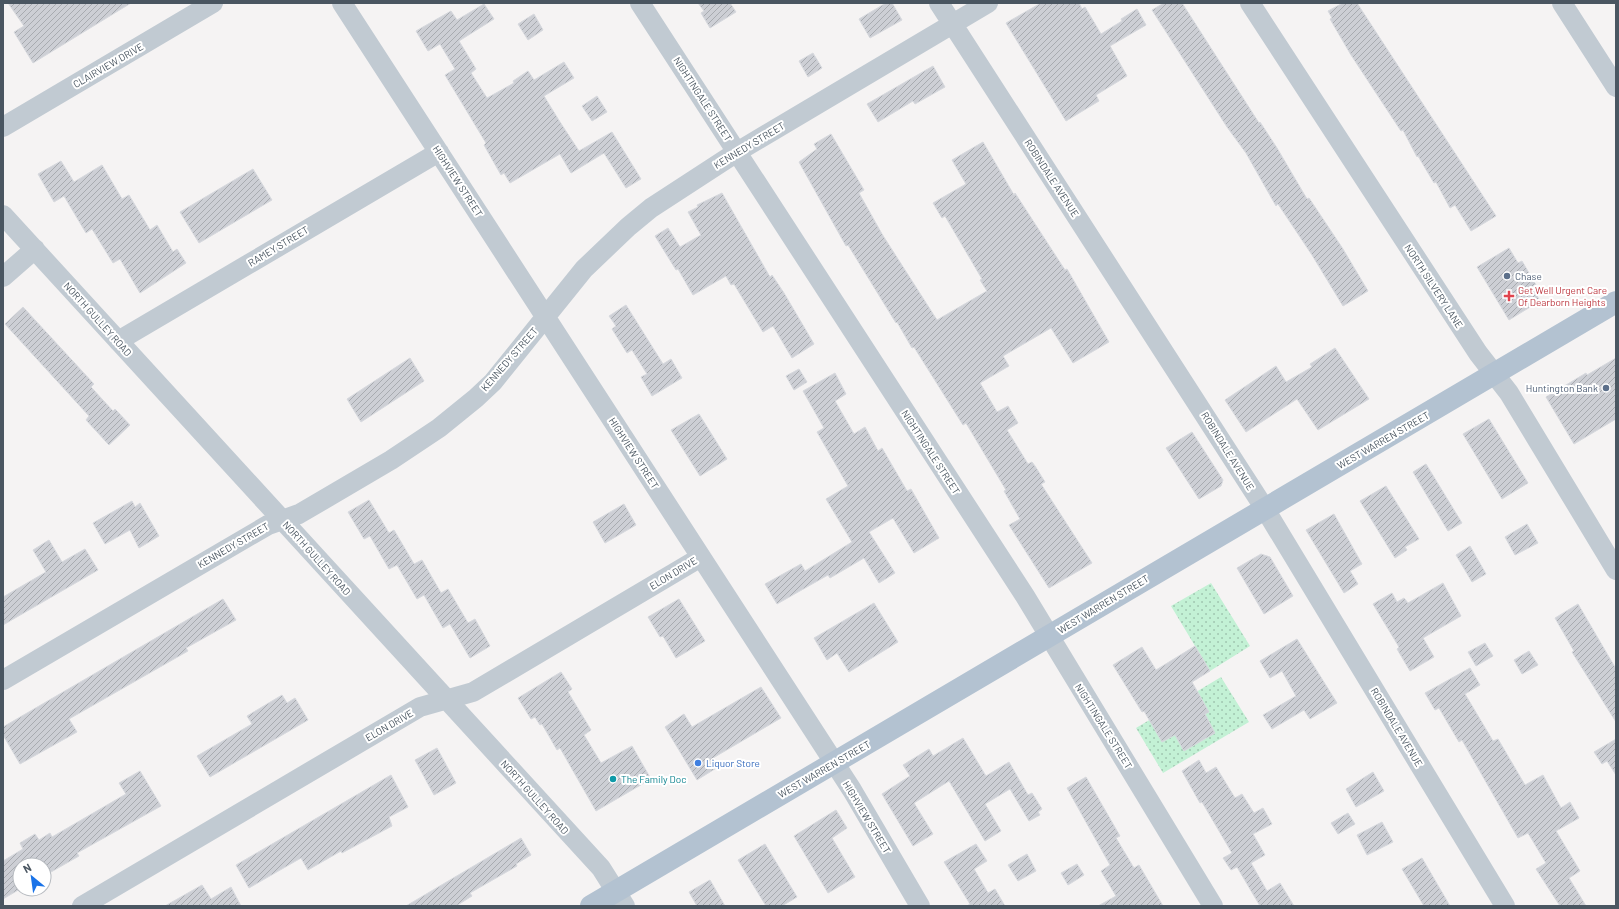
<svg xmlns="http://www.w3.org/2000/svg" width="1619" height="909" viewBox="0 0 1619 909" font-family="Barlow,sans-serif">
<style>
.grass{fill:url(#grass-dots)}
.building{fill:url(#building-hatch);stroke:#d7d9de}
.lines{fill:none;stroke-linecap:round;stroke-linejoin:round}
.minor{stroke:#c1cad2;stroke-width:20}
.major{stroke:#b3c2d1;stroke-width:22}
.service-dot{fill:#5c6f8a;stroke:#fff;stroke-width:1.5}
.health-dot{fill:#e0444e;stroke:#fff;stroke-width:1.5}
.shop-dot{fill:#3f7fe0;stroke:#fff;stroke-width:1.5}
.culture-dot{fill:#0f9aa8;stroke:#fff;stroke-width:1.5}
.labels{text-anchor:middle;stroke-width:4;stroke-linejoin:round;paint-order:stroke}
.street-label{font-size:10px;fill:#4a5661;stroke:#fff}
.service-label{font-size:10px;fill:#4e5e75;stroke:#fff;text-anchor:start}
.health-label{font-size:10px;fill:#be3a42;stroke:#fff;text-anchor:start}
.shop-label{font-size:10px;fill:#366cbe;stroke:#fff;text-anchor:start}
.culture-label{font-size:10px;fill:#0d838f;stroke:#fff;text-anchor:start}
</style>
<defs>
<pattern id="grass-dots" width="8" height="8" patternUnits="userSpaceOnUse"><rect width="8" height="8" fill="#c3f1d5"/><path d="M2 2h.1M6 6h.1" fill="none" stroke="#a0c6b0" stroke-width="1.8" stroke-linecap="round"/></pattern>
<pattern id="building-hatch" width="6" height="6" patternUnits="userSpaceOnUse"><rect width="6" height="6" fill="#cdcfd5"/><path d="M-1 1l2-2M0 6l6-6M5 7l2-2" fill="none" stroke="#a8abb0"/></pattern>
</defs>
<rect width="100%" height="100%" fill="#f5f3f3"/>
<path class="grass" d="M1211,583L1250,646L1210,671L1171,606Z
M1221,677L1249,722L1163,773L1136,728Z"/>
<path class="building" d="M8,3H131L33,63L14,32L24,26Z
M698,3H730L736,12L710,28L701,13L704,11Z
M886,3H892L902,20L870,38L859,19Z
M1041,3H1079L1082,9L1085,7L1101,34L1122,21L1121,19L1137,9L1146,25L1110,46L1127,76L1096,95L1099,101L1066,121L1006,23Z
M1164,3H1182L1259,123L1260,122L1277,148L1307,199L1309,198L1343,249L1368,291L1343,306L1312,255L1278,204L1276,206L1246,153L1227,127L1152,10Z
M1343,3H1357L1496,216L1471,231L1455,205L1450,208L1436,182L1434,183L1418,156L1417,157L1403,130L1401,131L1351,55L1330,19L1332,18L1328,11Z
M484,4L494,19L459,41L476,69L471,73L487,98L514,83L513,81L528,71L534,80L564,62L574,78L544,96L560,122L579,151L612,132L641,179L626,188L604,153L571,173L560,154L510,183L504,173L501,175L484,145L486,143L445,75L455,69L440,44L428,51L416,31L451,11L457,20Z
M534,14L543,30L528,40L518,24Z
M813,53L822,68L808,77L799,61Z
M933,66L945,87L915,104L913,101L878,122L867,104Z
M597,96L607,112L592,121L582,106Z
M831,134L864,190L859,193L882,234L937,320L987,291L980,280L982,279L945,216L942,218L933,203L966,184L952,160L983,142L1014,195L1015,193L1065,270L1067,269L1109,342L1073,363L1051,328L1003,356L1009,366L980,383L997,412L1008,406L1018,423L1007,430L1028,464L1032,462L1035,466L1045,482L1041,484L1092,563L1049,588L1009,525L1020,519L1004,491L1006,490L966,423L963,425L914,347L912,348L897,322L896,323L848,245L846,246L799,162L817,149L814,144Z
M61,161L74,182L102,165L122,199L129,195L150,230L157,225L173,252L177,249L186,263L140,293L120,259L113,263L92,229L86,233L64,196L54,202L38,174Z
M253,169L272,200L199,243L180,212Z
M722,193L770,277L772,275L784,293L814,344L792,358L773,326L763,332L734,284L731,285L726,276L693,295L678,269L676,270L655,236L668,228L680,247L701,235L688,212L698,207L697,205Z
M1509,248L1518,263L1522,261L1536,285L1532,287L1540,301L1509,320L1477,267Z
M626,305L663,364L671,359L682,378L652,396L641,377L647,374L632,350L627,353L612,329L616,326L609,316Z
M23,307L94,384L91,387L113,411L115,409L130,425L109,445L86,420L89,416L5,324Z
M1335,348L1369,399L1318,430L1297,399L1246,432L1225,400L1276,366L1286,382L1312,367L1310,364Z
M410,358L424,381L361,422L347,399Z
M1616,358V419L1574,444L1546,397L1586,373L1587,375Z
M799,369L807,382L794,390L786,376Z
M835,373L846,394L835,401L854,434L865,427L878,451L882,448L907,491L911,489L939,538L914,553L893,518L869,532L895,573L879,583L864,558L830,578L828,575L777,604L765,584L801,564L805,571L852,542L826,499L848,486L817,432L824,428L803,391Z
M699,414L727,459L700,476L671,430Z
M1489,419L1528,483L1502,499L1463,434Z
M1192,432L1223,480L1221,486L1199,499L1166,448Z
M1426,464L1462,523L1448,531L1413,472Z
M1386,486L1419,539L1405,547L1407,550L1395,558L1360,501Z
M369,500L389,533L394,530L414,564L422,560L441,593L448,589L468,623L475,619L490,646L470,658L450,624L443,628L424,595L417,599L397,565L389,569L370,536L364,539L348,512Z
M132,501L135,507L140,503L159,536L139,548L130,530L105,544L93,523Z
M624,504L636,525L605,543L593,522Z
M1334,514L1362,564L1350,571L1358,584L1344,593L1306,530Z
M1527,524L1538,543L1515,555L1505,537Z
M49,540L62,562L85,549L98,570L3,625V597L46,572L33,550Z
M1470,546L1486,574L1472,582L1456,555Z
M1261,554L1270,557L1293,596L1264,614L1237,568Z
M1443,583L1461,616L1423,638L1434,657L1410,671L1397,649L1399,647L1373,604L1392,593L1397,602L1404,598L1408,603Z
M223,599L236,620L186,648L188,651L69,719L77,732L20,764L3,735V727Z
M679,599L705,641L676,658L663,636L660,637L648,617Z
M874,603L898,642L849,672L837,653L827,660L814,638Z
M1578,604L1616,669V722L1572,652L1574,651L1555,618Z
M1297,639L1337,703L1310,719L1304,710L1272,729L1263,715L1296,696L1282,671L1270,678L1260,661Z
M1485,643L1493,656L1476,666L1468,652Z
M1195,646L1210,671L1192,682L1209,712L1205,714L1215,733L1184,751L1175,735L1162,742L1144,711L1142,712L1113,665L1142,647L1156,670Z
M1529,651L1538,665L1522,674L1514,660Z
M1470,668L1480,685L1465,694L1493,741L1498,739L1525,785L1543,775L1561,808L1570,802L1579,818L1556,831L1580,871L1569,878L1586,906H1560L1536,869L1546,863L1528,833L1518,838L1462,740L1459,742L1439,708L1435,710L1425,693Z
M561,672L572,689L568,692L591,730L584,735L601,763L632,746L651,779L596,811L560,748L557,750L542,724L540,725L535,717L531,719L518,698Z
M761,687L781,718L713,758L718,767L697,780L665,727L684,714L692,727Z
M282,695L287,703L295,698L308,720L210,777L197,756L252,724L247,716Z
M963,738L986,776L1009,762L1028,795L1032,793L1042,809L1038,812L1040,815L1029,821L1010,789L985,804L1001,831L985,841L949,781L914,803L933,834L913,846L882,794L910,776L903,765L929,749L933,756Z
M1616,739V775L1607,761L1602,764L1594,752Z
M437,748L456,783L434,795L415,760Z
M1199,760L1206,773L1216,767L1235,798L1242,794L1254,813L1263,808L1272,824L1253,834L1265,855L1251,863L1267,891L1280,883L1294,906H1260L1237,867L1231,870L1223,858L1232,853L1202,802L1200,803L1182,771Z
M140,771L161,806L77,853L79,856L44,876V865H20V889L3,899V861L23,849L20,843L35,834L39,840L50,833L52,837L126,794L119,783Z
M1373,772L1384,791L1356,807L1346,789Z
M391,775L408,807L389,817L392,826L342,853L341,851L308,870L301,858L249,888L236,865Z
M1086,777L1120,836L1116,838L1134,868L1139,865L1163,906H1098L1116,896L1101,871L1110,865L1067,788Z
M836,810L847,828L832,838L855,877L828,893L794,836Z
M1348,813L1355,824L1338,834L1331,823Z
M1382,822L1393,842L1367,855L1357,835Z
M521,838L531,855L516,864L517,866L470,893L472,896L456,906H406Z
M765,844L797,897L782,906H766L738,860Z
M976,844L987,861L974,869L988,893L995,889L1005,906H967L970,904L944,862Z
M1027,854L1036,871L1018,881L1008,865Z
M1422,858L1450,906H1424L1402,869Z
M1077,864L1084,875L1068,885L1061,873Z
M710,880L725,906H697L689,892Z
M202,885L211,899L231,887L241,906H165Z"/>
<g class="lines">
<path class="minor" d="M342,3L852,790L920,906
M640,3L1025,596L1213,906
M939,3L1265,509L1505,906
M1250,3L1478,353L1509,393L1616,570
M1562,3L1616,87
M3,127L213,3
M3,215L601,868L625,906
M3,277L35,249
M118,341L439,152
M3,680L268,525L299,514L391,460L439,428L476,398L493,382L584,269L628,227L651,208L737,152L988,3
M82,906L420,707L473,692L701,557"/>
<path class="major" d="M591,906L1616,302"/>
</g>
<g class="service-dot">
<circle cx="1507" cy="276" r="4"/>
<circle cx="1606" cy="388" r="4"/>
</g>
<path class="health-dot" d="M1507 290h4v4h4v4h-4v4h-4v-4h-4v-4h4z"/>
<circle class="shop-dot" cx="698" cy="763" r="4"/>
<circle class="culture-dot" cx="613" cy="779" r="4"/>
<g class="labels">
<g class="street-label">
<text transform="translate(108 65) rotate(-30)" y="4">CLAIRVIEW DRIVE</text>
<text transform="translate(703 99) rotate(57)" y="4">NIGHTINGALE STREET</text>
<text transform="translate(749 145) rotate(-31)" y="4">KENNEDY STREET</text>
<text transform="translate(1052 178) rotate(57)" y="4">ROBINDALE AVENUE</text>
<text transform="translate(458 181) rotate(57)" y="4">HIGHVIEW STREET</text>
<text transform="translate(278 246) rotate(-31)" y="4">RAMEY STREET</text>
<text transform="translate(1434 286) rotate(57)" y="4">NORTH SILVERY LANE</text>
<text transform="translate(98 319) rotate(48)" y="4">NORTH GULLEY ROAD</text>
<text transform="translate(509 359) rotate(-49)" y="4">KENNEDY STREET</text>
<text transform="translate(1383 440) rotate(-30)" y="4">WEST WARREN STREET</text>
<text transform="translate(1228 451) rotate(58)" y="4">ROBINDALE AVENUE</text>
<text transform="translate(931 452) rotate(57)" y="4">NIGHTINGALE STREET</text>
<text transform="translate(634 453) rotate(57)" y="4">HIGHVIEW STREET</text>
<text transform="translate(233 545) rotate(-30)" y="4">KENNEDY STREET</text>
<text transform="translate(317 558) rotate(48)" y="4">NORTH GULLEY ROAD</text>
<text transform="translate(673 573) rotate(-31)" y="4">ELON DRIVE</text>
<text transform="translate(1103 604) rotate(-31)" y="4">WEST WARREN STREET</text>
<text transform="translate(389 725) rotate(-30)" y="4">ELON DRIVE</text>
<text transform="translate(1104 726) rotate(58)" y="4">NIGHTINGALE STREET</text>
<text transform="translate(1397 727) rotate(59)" y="4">ROBINDALE AVENUE</text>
<text transform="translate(824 769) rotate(-30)" y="4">WEST WARREN STREET</text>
<text transform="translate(535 797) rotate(48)" y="4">NORTH GULLEY ROAD</text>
<text transform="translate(867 817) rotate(59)" y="4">HIGHVIEW STREET</text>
</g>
<g class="service-label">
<text x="1515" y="280">Chase</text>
<text x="1598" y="392" text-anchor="end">Huntington Bank</text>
</g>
<g class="health-label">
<text x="1518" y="294">Get Well Urgent Care<tspan x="1518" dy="12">Of Dearborn Heights</tspan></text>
</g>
<g class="shop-label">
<text x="706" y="767">Liquor Store</text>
</g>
<g class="culture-label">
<text x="621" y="783">The Family Doc</text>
</g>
</g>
<rect width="1619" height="909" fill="none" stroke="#4a5661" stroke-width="8"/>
<g transform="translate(32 877) rotate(331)"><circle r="19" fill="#ffffff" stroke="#b7bbc0"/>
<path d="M0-3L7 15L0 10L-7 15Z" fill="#1a73e8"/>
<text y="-6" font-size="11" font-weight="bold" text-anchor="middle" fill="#4a5661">N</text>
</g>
</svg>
